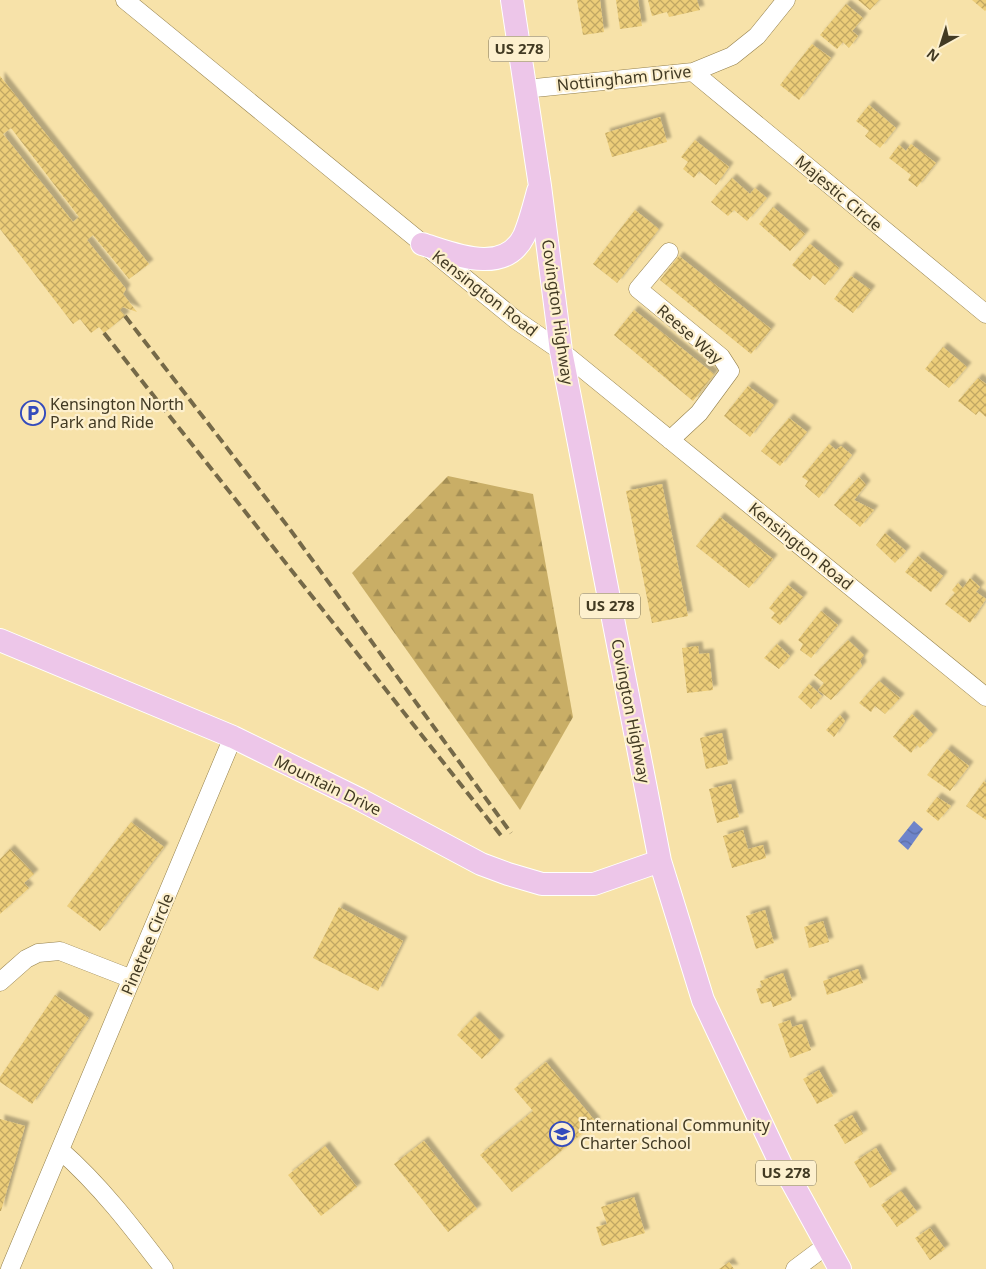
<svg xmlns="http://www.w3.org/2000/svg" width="986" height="1269" viewBox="0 0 986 1269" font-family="'Noto Sans',sans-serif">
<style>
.forest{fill:url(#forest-firs)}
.water{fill:url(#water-waves)}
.building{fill:url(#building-cross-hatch);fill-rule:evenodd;filter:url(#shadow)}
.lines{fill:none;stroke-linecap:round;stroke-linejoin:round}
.minor-casing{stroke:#937f4a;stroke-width:19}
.major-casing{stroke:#fff;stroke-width:24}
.minor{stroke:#fff;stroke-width:18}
.major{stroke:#edc6e9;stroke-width:22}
.rail{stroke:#756948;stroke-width:4;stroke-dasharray:10 5;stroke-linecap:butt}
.labels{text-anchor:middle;stroke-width:4.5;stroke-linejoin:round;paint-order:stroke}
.shield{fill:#fdf0ce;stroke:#7a7156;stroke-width:1}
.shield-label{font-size:15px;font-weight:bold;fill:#423a23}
.street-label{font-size:16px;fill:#423a23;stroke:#fdf0ce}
.poi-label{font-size:16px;fill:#423a23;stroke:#fdf0ce;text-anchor:start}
</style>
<defs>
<pattern id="forest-firs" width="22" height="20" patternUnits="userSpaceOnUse" patternTransform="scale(1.25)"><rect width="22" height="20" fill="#c9ae66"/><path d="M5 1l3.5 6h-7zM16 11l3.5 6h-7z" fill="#a58f54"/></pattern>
<pattern id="water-waves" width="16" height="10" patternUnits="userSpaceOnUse" patternTransform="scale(1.25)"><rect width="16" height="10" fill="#6e84ca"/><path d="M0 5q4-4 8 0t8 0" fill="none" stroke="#5c6da4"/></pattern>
<pattern id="building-cross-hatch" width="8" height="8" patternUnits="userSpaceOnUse" patternTransform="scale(1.25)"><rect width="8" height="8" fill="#eccd79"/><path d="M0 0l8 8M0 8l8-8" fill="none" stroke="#c1a763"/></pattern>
<filter id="shadow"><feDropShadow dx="4.5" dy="-4.5" stdDeviation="1" flood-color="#0004"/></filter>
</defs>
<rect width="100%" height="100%" fill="#f7e2a9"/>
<path class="forest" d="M448,476L533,494L573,717L520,810L352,573Z"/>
<path class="water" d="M914,821L923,829L908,850L898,841Z"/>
<path class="building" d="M577,0H600L604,32L583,35Z
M616,0H638L642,26L620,29Z
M648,0H697L700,10L669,17L667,12L652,16Z
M858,0H879L870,10Z
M972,0H986V10L985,11Z
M846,4L863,18L852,31L858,36L849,48L843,42L837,49L820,35Z
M812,44L831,58L799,100L780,85Z
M0,76L149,264L129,279L93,235L87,240L126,289L123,294L137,312L123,307L120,310L125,316L104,333L99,327L91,333L80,319L73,324L0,229ZM11,128L79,217L73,222L3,134Z
M869,105L896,128L880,148L865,136L869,131L856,121Z
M660,117L667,142L612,157L605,133Z
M695,140L729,167L716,185L699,171L694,178L683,169L688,162L681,157Z
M911,144L936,163L917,187L908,180L911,175L889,158L899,145L906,151Z
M732,178L750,194L755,188L767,198L747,221L734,210L728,216L711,202Z
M773,207L805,234L790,251L759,224Z
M635,210L659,229L617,283L593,264Z
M810,244L839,268L825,285L813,275L810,280L792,265Z
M679,256L771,329L751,354L660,280Z
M851,276L871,290L853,313L834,299Z
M634,310L714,374L693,401L614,335Z
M943,347L967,367L949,388L925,369Z
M978,378L986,384V417L979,411L976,415L958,401Z
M748,386L774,405L750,437L724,416Z
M789,418L807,432L780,466L761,451Z
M829,444L836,450L841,446L852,455L819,498L805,486L808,481L802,477Z
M859,477L866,485L854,500L874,510L860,527L834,505Z
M662,484L688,616L652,623L626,491Z
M720,517L773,559L749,588L696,546Z
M885,533L906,551L895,563L876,545Z
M918,556L943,576L931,592L905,572Z
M970,578L980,587L976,592L986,599L970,623L945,604L955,593L952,590L958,583L963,588Z
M788,585L803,597L780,625L771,618L775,613L769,608Z
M821,611L838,625L811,658L800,650L803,644L798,640Z
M848,640L864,655L860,661L862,666L831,700L818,690L824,683L814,675Z
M777,644L790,656L779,669L764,658Z
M698,646L699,654L709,653L713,690L687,693L682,648Z
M879,681L900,698L885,714L875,706L871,712L859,703Z
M809,684L822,696L811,709L798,697Z
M912,714L933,734L920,748L917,745L911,753L893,737Z
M840,715L845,721L834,737L826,730Z
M722,733L728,764L706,769L700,738Z
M947,749L969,766L950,791L927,775Z
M984,781L986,783V820L966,806Z
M731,784L739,817L717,823L709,789Z
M937,797L951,806L938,821L926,811Z
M131,822L164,847L100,931L67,906Z
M743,830L748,849L763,845L766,858L732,868L723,836Z
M10,849L34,874L24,883L29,888L0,914V859Z
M339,907L403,941L378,991L313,958Z
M765,910L774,943L756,949L746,916Z
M823,921L829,942L809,948L804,927Z
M858,969L863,983L827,995L823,981Z
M783,973L792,1000L773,1007L771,1001L761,1004L756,989L762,987L760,981Z
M55,995L89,1018L32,1104L0,1082V1077Z
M475,1016L500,1040L482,1059L457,1035Z
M790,1020L792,1027L802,1024L811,1050L790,1058L778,1024Z
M546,1062L596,1122L512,1192L480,1155L533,1111L514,1089Z
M819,1070L833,1096L817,1104L803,1079Z
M852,1115L863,1134L845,1144L834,1125Z
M0,1119L25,1126L1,1211H0Z
M424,1141L477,1209L448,1232L394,1164Z
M325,1146L357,1187L321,1216L288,1175Z
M876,1148L892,1174L870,1188L854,1162Z
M901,1191L917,1212L897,1227L881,1205Z
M634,1197L645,1233L602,1246L596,1227L607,1224L601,1207Z
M930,1228L945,1249L930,1260L915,1238Z
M729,1262L734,1269H719Z"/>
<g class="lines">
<defs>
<path id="minor" d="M125,0L516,320L561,351L986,697
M693,72L986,314
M525,89L693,72L732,56L757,36L786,0
M669,252L638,289L721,357L730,371L699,413L670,440
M0,982L26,959L38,953L60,951L132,979
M60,1150C100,1185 132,1227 164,1269
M10,1269L233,737
M795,1269L827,1245"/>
<path id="major" d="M512,0L540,186L561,351L660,861L703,1000L783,1169L792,1182L840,1269
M422,244C454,254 504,276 524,236C530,222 534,206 538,191
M0,640L233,737L359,799L481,864L508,874L542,884H594L660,861"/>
</defs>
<use href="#minor" class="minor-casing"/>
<use href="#major" class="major-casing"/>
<use href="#minor" class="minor"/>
<use href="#major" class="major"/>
<path class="rail" d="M125,316L289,528L511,833
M104,333L503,838"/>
</g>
<defs>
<symbol id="parking-ring" viewBox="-11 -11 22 22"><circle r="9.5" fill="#fdf0ce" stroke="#344bbc" stroke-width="1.5"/><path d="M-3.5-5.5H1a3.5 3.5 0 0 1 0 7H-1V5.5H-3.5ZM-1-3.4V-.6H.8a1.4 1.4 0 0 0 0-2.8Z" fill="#344bbc"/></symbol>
<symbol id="school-ring" viewBox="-11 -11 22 22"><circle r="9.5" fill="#fdf0ce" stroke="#344bbc" stroke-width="1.5"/><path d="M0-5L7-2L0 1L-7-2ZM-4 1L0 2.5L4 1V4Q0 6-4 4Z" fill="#344bbc"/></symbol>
</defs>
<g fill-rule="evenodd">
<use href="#parking-ring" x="19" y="399" width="28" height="28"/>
<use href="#school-ring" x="548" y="1120" width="28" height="28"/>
</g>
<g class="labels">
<g class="shield">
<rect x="489" y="36.5" width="60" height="25" rx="4"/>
<rect x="580" y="593.5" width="60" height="25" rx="4"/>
<rect x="756" y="1160.5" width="60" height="25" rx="4"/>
</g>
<g class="shield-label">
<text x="519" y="54">US 278</text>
<text x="610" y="611">US 278</text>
<text x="786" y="1178">US 278</text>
</g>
<g class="street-label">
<text transform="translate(624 78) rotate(-6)" y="6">Nottingham Drive</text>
<text transform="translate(839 193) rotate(40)" y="6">Majestic Circle</text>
<text transform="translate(485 293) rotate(38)" y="6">Kensington Road</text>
<text transform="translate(558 312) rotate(82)" y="6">Covington Highway</text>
<text transform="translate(690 334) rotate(41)" y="6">Reese Way</text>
<text transform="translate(801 546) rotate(39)" y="6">Kensington Road</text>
<text transform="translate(631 711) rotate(79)" y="6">Covington Highway</text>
<text transform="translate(328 785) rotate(26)" y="6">Mountain Drive</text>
<text transform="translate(147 944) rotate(-67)" y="6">Pinetree Circle</text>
</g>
<g class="poi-label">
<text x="50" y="410">Kensington North<tspan x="50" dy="18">Park and Ride</tspan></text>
<text x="580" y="1131">International Community<tspan x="580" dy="18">Charter School</tspan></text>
</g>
</g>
<g transform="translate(941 45) rotate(219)" stroke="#fdf0ce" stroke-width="4" paint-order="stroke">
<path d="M0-4L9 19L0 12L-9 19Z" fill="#423a23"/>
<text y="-8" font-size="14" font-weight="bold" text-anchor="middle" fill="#423a23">N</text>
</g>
</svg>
